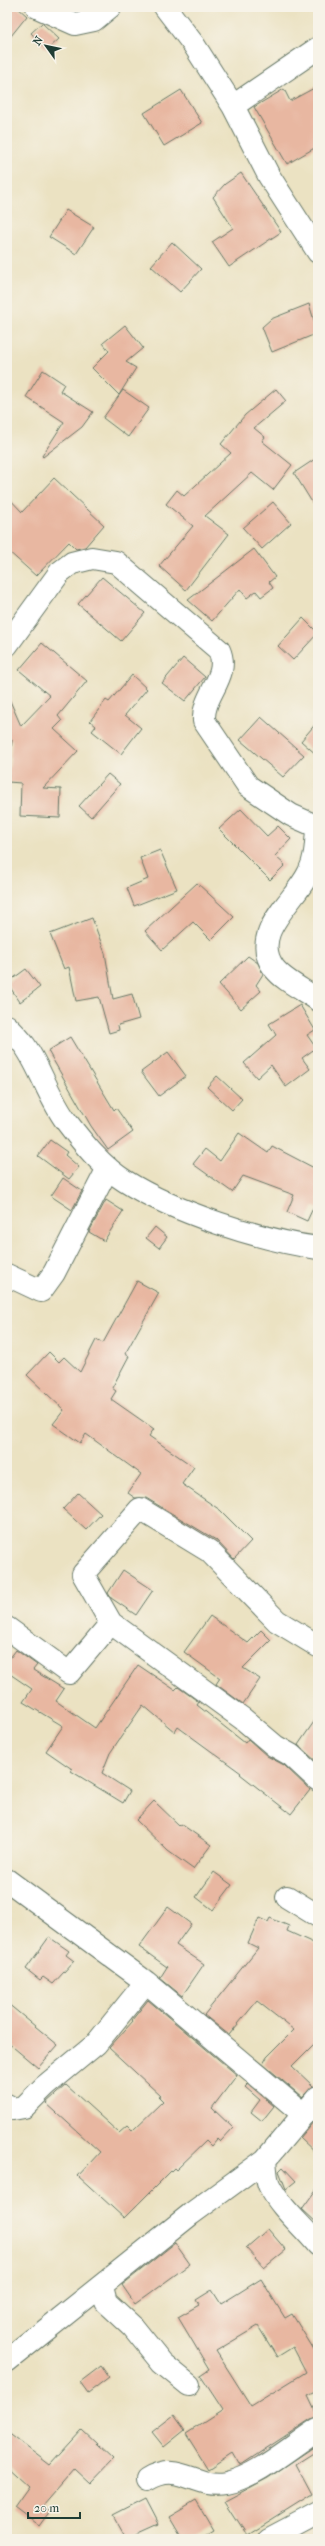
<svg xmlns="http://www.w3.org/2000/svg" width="325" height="2546" viewBox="0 0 325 2546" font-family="'IM FELL French Canon',serif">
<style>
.building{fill:#e8b7a1;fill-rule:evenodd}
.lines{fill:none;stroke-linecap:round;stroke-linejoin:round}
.minor-casing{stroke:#676;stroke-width:24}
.minor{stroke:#fff;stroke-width:22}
</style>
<rect width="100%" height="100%" fill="#f7f3e8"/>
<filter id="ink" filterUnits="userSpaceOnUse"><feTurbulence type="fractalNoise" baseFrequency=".025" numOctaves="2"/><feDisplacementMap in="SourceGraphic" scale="8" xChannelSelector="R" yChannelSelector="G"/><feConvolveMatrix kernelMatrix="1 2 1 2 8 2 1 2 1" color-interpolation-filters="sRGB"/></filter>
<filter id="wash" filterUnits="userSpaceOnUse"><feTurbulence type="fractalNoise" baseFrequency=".012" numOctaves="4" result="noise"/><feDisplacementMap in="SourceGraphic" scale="16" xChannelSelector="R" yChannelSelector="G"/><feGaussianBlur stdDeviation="0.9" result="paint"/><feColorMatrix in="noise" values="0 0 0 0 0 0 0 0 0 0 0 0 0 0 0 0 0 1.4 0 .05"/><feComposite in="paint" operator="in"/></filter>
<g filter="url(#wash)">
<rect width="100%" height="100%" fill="#ebe2c2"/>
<g id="blocks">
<path class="building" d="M7,7H17L27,16L7,41Z
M42,23L59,39L47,50L31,33Z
M318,86V146L287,164L254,107L284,89L290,101Z
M181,90L202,123L164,146L144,113Z
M241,173L281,232L229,267L212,242L233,228L213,197L225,184Z
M66,210L94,227L76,254L49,237Z
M172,242L201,269L180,292L151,266Z
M309,304L318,333L272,352L262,327L271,319Z
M125,325L143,348L126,362L136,368L119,395L92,368L109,351L103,343Z
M43,370L64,384L60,391L93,412L82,427L43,457L42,456L64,422L26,397Z
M276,389L286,401L254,428L265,437L262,441L292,465L273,490L252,473L205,516L229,534L186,590L159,566L193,526L166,504L177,490L184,496L231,453L221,444L245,415Z
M123,390L149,408L128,437L103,418Z
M318,457V512L294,473Z
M54,478L104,525L85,547L76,549L69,542L36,576L7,550V496L22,512Z
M273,502L291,523L262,549L243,528Z
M254,549L275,577L269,582L273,588L261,597L256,591L247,598L240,589L212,621L188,600Z
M102,577L145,613L121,641L78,604Z
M303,618L318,633L293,660L278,646Z
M42,643L87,681L58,716L62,721L54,729L78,751L43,788L61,789L60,818L20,816L21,783L8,782L12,740L7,742V694L21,726L50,696L19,670Z
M183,658L205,677L185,701L162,683Z
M132,675L147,689L125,715L141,728L121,754L92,731L96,726L90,721L106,700L109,702Z
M261,717L304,755L283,777L240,740Z
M318,721V756L301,741Z
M108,774L120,784L91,817L79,806Z
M241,809L267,836L278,826L291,839L275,856L285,865L270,880L219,829Z
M160,850L177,889L134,906L127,888L148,879L140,858Z
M197,883L234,917L211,940L193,922L162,950L145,931Z
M92,918L105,953L113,999L132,994L139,1019L118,1025L119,1030L109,1033L99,997L76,1001L69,967L64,969L50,934Z
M248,956L258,963L263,974L256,985L261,991L241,1009L219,984Z
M26,969L40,987L20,1002L7,983Z
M300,1005L315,1030L307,1035L316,1048L302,1058L310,1069L286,1087L271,1065L257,1078L244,1063L276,1035L269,1024Z
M70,1037L114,1110L116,1108L133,1132L108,1150L91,1126L48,1051Z
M168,1052L186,1076L159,1096L141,1072Z
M217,1076L242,1099L232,1110L207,1087Z
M239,1133L268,1153L272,1146L318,1170V1208L314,1206L307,1221L287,1212L294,1195L243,1176L232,1192L193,1164L205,1149L220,1161Z
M50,1140L67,1152L65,1155L79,1167L69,1179L38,1156Z
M63,1178L82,1191L72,1210L51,1196Z
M106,1200L123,1211L104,1241L89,1232Z
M155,1227L167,1237L159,1248L146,1238Z
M137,1281L159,1293L125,1354L129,1356L112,1388L116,1391L111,1399L154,1429L149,1436L194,1467L182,1484L220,1510L251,1541L234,1559L216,1540L146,1498H135L128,1493L141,1474L86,1434L80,1443L53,1424L64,1410L27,1375L49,1352L59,1362L64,1357L80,1372L96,1340L103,1343Z
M78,1493L101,1514L86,1530L63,1509Z
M123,1570L153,1590L136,1615L111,1598L108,1593Z
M210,1616L248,1643L261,1630L271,1640L243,1668L260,1679L243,1704L216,1684L220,1678L184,1652Z
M16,1650L37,1665L33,1670L64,1689L56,1701L95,1728L138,1665L175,1690L178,1687L199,1702L197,1705L245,1743L248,1739L267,1756L284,1765L310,1790L291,1814L240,1774L241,1773L178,1727L175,1732L143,1705L110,1753L102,1773L130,1791L123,1803L71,1771L72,1769L46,1751L63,1726L23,1702L32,1689L7,1672V1662Z
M318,1716V1763L298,1745Z
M154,1801L180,1826L181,1824L211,1845L193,1869L168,1851L136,1820Z
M214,1872L232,1885L213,1910L196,1897Z
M168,1907L191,1924L176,1945L204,1964L182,1996L160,1978L167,1967L139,1947Z
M259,1918L268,1922L270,1918L289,1926L287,1931L318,1945V2040L292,2066L313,2086L302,2097L263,2064L267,2057L294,2030L257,2001L229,2035L204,2015L258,1948L248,1943Z
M49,1937L69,1951L66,1955L74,1961L53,1984L43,1977L40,1980L26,1969Z
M148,2000L237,2075L212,2108L233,2128L220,2142L217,2139L211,2146L206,2141L176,2170L174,2168L124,2218L78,2176L100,2152L46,2103L66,2085L119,2133L127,2126L132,2131L163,2101L159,2097L161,2096L109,2048L133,2021L132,2020Z
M7,2003L58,2045L38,2068L7,2042Z
M248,2084L274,2106L262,2121L251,2112L260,2100L245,2087Z
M318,2116V2155L300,2138Z
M283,2167L296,2181L286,2189L279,2171Z
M318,2187V2224L302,2209Z
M268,2229L286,2250L264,2268L246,2248Z
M175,2243L190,2264L135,2304L122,2285Z
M261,2279L285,2318L292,2314L318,2356V2396L316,2392L308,2396L318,2417L311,2419L244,2463L239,2465L232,2453L208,2469L186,2434L223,2410L200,2375L209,2369L178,2317L199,2305L196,2300L212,2290L221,2304ZM258,2326L277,2357L293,2347L306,2372L251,2406L216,2351Z
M101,2366L109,2377L88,2393L80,2382Z
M174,2415L185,2430L164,2447L152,2432Z
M82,2430L113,2459L90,2483L75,2469L43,2506L50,2511L39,2526L14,2507L29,2486L7,2466V2432L50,2465Z
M318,2444V2450L296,2464L312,2494L247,2535L225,2501L268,2478Z
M146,2499L159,2524L126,2539L113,2516Z
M196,2501L213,2530L198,2539H182L169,2517Z"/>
</g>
</g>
<g filter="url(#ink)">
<use href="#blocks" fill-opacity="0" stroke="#676" stroke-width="1"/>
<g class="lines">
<defs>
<path id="minor" d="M37,7L75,24L94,20L110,7
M165,7L194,45L233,106L269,176L318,252
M233,106L318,48
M7,645L60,572L72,563L92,558L116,562L219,650C231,677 202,694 204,721L248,786L291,815L318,827
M317,828C316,843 316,858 309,872C296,901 248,933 274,968C284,981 304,990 318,1000
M7,1026C13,1032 20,1039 25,1046C41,1069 49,1098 66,1121C82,1142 101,1166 125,1181C174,1212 260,1240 318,1248
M7,1275L41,1291L54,1273L108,1168
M7,1628L69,1673L111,1623
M318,1646L277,1621L209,1551L140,1509L83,1574L111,1623L243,1719L275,1746L291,1755L318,1780
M7,1880L146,1982L302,2113
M287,1897L318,1916
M7,2105L13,2109L24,2107L45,2086L96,2044L146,1982
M265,2160C266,2168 266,2178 269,2185C281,2209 302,2225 318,2245
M102,2287L106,2302L133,2327L162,2363L189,2385
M7,2361L191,2214L265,2160L318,2097
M147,2480C181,2460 193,2489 226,2483C256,2477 292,2446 318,2429
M269,2539L318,2513"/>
</defs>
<use href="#minor" class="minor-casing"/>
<use href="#minor" class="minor"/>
</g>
</g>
<rect width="325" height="2546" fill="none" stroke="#f7f3e8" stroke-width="24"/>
<g transform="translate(46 46) rotate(303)" stroke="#f7f3e8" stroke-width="3" paint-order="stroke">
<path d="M0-3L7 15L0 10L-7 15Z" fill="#1f3d34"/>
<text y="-6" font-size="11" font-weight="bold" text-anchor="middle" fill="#1f3d34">N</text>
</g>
<path d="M28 2512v6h52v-6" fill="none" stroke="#1f3d34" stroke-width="2"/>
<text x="34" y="2512" font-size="12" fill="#1f3d34" stroke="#f7f3e8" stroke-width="3" paint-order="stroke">20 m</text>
</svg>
